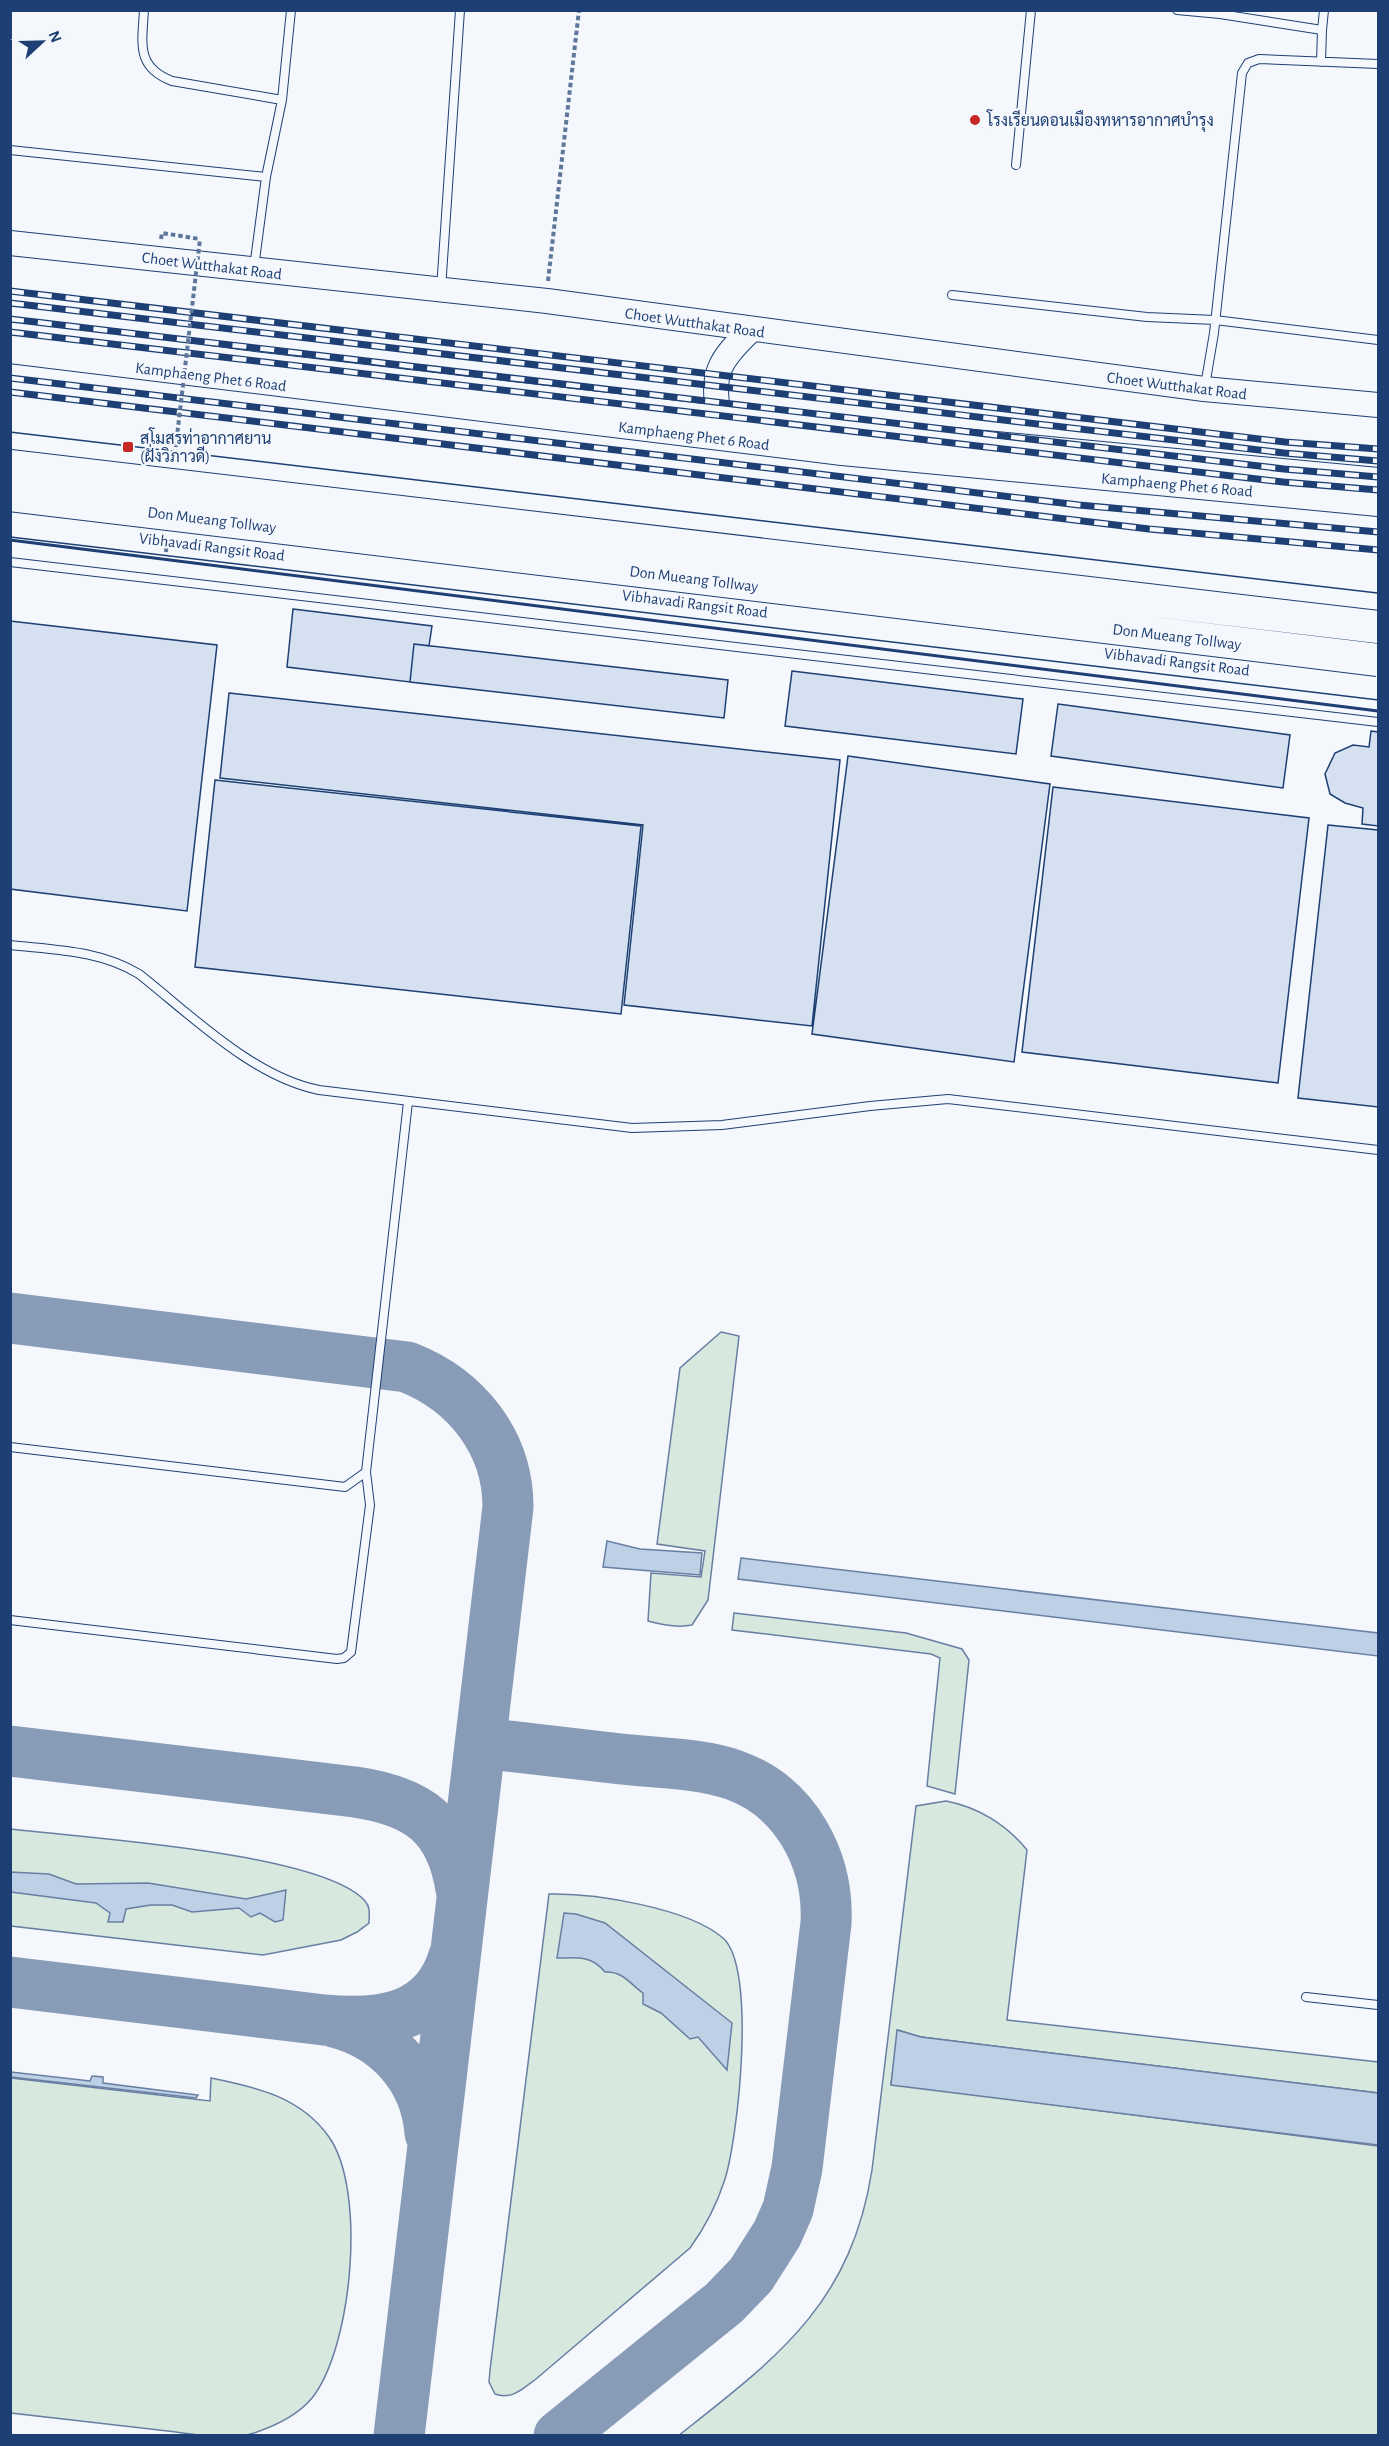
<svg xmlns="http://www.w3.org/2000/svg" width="1389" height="2446" viewBox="0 0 1389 2446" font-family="'Alegreya Sans',Sarabun,sans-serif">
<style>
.green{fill:#d7e8df;stroke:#687fa3;stroke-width:1.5}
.water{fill:#bed0e5;stroke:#687fa3;stroke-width:1.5}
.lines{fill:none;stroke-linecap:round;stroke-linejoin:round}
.taxiway{stroke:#889bb7;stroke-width:51}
.building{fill:#d5e0f0;stroke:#1d3f73;stroke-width:1.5}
.service-casing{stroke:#1d3f73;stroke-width:10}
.secondary-casing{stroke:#1d3f73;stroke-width:26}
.trunk-casing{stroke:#1d3f73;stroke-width:31}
.path{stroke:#5e769c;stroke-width:4;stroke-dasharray:4.5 3;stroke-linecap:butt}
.service{stroke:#f4f7fb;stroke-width:8}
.secondary{stroke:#f4f7fb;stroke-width:24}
.trunk{stroke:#f4f7fb;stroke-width:28}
.rail-casing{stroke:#1d3f73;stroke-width:7}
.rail{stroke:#f4f7fb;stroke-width:4.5;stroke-dasharray:14;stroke-linecap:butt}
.motorway-bridge-casing{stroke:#1d3f73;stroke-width:34;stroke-linecap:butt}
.path-bridge{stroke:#5e769c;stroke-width:4;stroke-dasharray:4.5 3;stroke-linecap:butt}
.motorway-bridge{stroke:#f4f7fb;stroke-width:32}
.wall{stroke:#1d3f73;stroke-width:3}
.poi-dot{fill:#c62828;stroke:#f4f7fb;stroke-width:2}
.labels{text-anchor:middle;stroke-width:4.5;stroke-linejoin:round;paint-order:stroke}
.poi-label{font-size:16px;fill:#1d3f73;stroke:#f4f7fb;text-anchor:start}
.street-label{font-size:16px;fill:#1d3f73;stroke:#f4f7fb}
</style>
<rect width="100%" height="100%" fill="#f4f7fb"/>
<path class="green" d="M721,1332L739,1336L708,1600L692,1625C677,1628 662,1625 648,1621L651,1573L701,1577L705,1551L657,1544L680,1368Z
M734,1613L906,1633L962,1649L969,1660L955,1794L927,1786L940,1658L931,1654L732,1630Z
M946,1801C978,1807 1007,1825 1027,1850L1007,2020L1378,2062V2093L921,2037L898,2030L891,2084L1378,2146V2435L678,2436C778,2357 851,2304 872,2170L916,1806Z
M11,1829C83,1838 321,1852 365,1901C371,1908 369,1914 369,1923L357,1932L341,1940L263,1955L11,1926Z
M549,1894C595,1893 688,1908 723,1938C757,1968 738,2137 725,2179C717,2204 706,2226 690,2248L536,2379C522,2389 512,2400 495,2394L489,2382L490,2370Z
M11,2078L210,2101L211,2078C256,2087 301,2097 329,2137C367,2191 352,2348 312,2398C298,2415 275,2426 254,2433C225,2442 189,2433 159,2430C110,2424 60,2419 11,2413Z"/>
<path class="water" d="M607,1541L640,1549L702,1553L700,1575L603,1567Z
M741,1558L1378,1633V1656L738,1579Z
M10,1872L49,1874L76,1884L148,1883L246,1899L286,1890L283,1920L275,1922L260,1913L251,1917L239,1908L192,1912L172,1905H151L126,1909L123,1922H108L110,1913L96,1903L11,1892Z
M564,1913L576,1914L605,1923L732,2023L727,2070L698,2037L690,2039L661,2013L643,2004V1993C630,1984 623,1971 605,1972C591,1955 577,1958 557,1958Z
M897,2030L921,2037L1378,2093V2145L891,2085Z
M11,2072L90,2081L92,2076L103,2077V2083L198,2095L196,2098L11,2077Z"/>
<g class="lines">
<path class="taxiway" d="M10,1318L407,1367C466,1390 508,1442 508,1507L399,2436
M481,1743C528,1748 575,1754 621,1759C658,1763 699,1763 734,1775C796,1797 829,1860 826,1923L797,2168L788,2209L777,2234L751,2275L724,2303L559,2436
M10,1751L355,1792C417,1801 451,1824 461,1889
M10,1982L324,2020C380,2025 436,2019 454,1956
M334,2022C387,2035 426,2077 430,2133"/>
</g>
<path class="building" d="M293,609L432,626L429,646L414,644L410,682L287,667Z
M10,621L217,645L187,911L10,889Z
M414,644L728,680L724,718L410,682Z
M792,671L1023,699L1016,754L785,726Z
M229,693L840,760L812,1026L624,1005L643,825L220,778Z
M1058,704L1290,735L1283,788L1051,756Z
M1371,731L1378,732V826L1362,824L1363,808L1345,803L1330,794L1325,774L1335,753L1353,745L1369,747Z
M848,756L1050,784L1014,1062L812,1034Z
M215,780L641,826L621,1014L195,967Z
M1053,787L1309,818L1278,1083L1022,1052Z
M1328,825L1378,830V1107L1298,1098Z"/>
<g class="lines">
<defs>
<path id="service" d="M144,10C142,44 136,67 172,81L282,100
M1177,10L1220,14L1322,30L1321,62
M1322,30L1324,10
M10,150L266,177
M1016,165L1031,10
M254,268L266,177L282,100L291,10
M441,289L460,10
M952,295L1147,317L1215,320L1378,340
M1205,386L1214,333L1242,73L1248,63L1259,59L1378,64
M10,562L1378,722
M10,945C55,950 99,950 139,974C191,1015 253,1077 319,1090L632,1128L722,1125L870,1106L948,1099L1378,1150
M10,1447L345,1487L366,1472
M10,1620L337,1659L344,1658L351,1652L370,1505L366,1472L408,1102
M1306,1997L1378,2005"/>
<path id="secondary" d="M10,243L547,301L1204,389L1378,405
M10,331L253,364L720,418L1378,480
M10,351L842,453L1378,504
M720,418C709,375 720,359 751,330"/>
<path id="trunk" d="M10,447L1378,608
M10,522L1378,685"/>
</defs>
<use href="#service" class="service-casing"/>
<use href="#secondary" class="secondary-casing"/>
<use href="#trunk" class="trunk-casing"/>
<path class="path" d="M161,239L162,233L200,239
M548,281L579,10"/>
<use href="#service" class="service"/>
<use href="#secondary" class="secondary"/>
<use href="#trunk" class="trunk"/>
<defs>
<path id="rail" d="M10,291L1285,442L1378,449
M10,303L1284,453L1378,461
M10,319L1284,469L1378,477
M10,332L1283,482L1378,490
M10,378L1079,505L1378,532
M10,392L1149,529L1378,550"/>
</defs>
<use href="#rail" class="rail-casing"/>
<use href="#rail" class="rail"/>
<defs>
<path id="motorway-bridge" d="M10,466L1378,627
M10,495L1378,660"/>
</defs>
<use href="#motorway-bridge" class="motorway-bridge-casing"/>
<path class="path-bridge" d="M174,462L200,239
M166,552L167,538"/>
<use href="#motorway-bridge" class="motorway-bridge"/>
<path class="wall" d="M10,540L1378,711"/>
</g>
<g class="poi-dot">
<circle cx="975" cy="120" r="6"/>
<rect x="122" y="441" width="12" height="12" rx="3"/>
</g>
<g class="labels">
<g class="poi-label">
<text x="987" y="126">โรงเรียนดอนเมืองทหารอากาศบำรุง</text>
<text x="140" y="444">สโมสรท่าอากาศยาน<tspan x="140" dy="18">(ฝั่งวิภาวดี)</tspan></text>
</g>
<g class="street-label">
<text transform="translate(212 265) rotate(7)" y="6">Choet Wutthakat Road</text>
<text transform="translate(695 322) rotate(8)" y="6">Choet Wutthakat Road</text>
<text transform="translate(211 376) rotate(7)" y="6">Kamphaeng Phet 6 Road</text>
<text transform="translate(1177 385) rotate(7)" y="6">Choet Wutthakat Road</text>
<text transform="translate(694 435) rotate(7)" y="6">Kamphaeng Phet 6 Road</text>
<text transform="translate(1177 484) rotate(5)" y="6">Kamphaeng Phet 6 Road</text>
<text transform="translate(212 519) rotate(7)" y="6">Don Mueang Tollway</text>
<text transform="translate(212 546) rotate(7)" y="6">Vibhavadi Rangsit Road</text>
<text transform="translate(694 578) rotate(7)" y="6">Don Mueang Tollway</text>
<text transform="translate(695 603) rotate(7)" y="6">Vibhavadi Rangsit Road</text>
<text transform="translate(1177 636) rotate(7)" y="6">Don Mueang Tollway</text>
<text transform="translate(1177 661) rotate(7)" y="6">Vibhavadi Rangsit Road</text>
</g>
</g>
<rect width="1389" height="2446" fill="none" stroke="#1d3f73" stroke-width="24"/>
<g transform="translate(42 42) rotate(68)" stroke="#f4f7fb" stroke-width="4.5" paint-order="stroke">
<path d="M0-4.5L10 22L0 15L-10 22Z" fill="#1d3f73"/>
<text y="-9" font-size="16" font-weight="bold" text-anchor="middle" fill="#1d3f73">N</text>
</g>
</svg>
